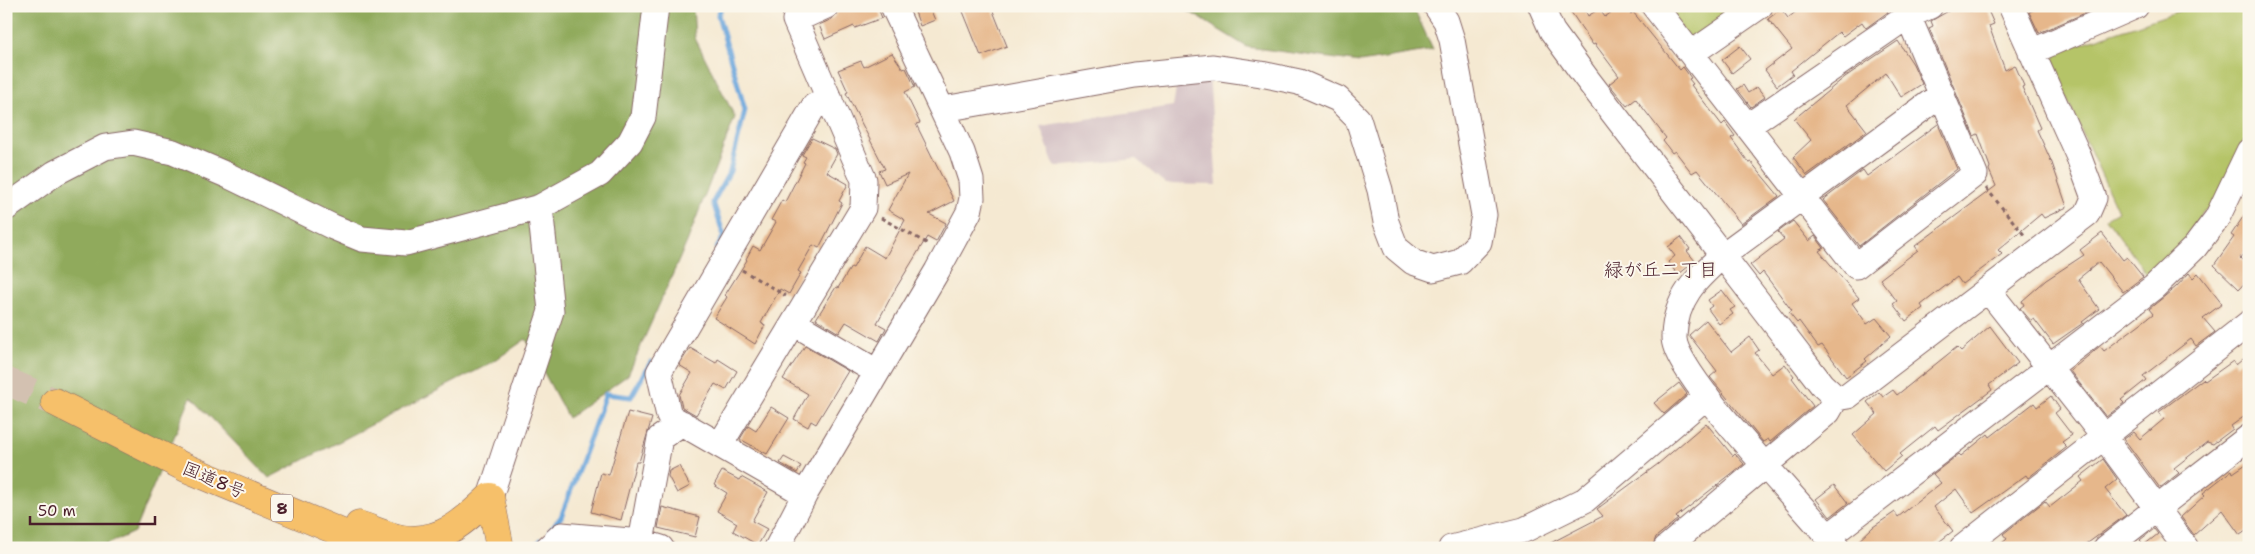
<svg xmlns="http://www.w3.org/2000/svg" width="2255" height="554" viewBox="0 0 2255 554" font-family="'Shantell Sans','Klee One',sans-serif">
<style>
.industrial{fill:#d2bec2}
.green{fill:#b5c467;stroke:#807249}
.forest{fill:#90aa5c;stroke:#6d6444}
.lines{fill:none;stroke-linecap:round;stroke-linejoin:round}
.stream{stroke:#6ba6dc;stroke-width:5}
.building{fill:#e6b78b}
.highway-tunnel{stroke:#d3c1b1;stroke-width:28;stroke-dasharray:28 14;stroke-linecap:butt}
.minor-casing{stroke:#866665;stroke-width:27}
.highway-casing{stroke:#866665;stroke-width:29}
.path{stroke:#866665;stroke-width:3;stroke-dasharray:4 4;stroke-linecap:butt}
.minor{stroke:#fff;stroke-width:25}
.highway{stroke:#f6c06b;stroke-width:28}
.labels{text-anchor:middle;stroke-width:4;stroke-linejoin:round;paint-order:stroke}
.shield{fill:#fbf7ec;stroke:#7f6065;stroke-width:1}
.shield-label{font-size:16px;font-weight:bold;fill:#4a1f2b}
.street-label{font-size:18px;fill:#4a1f2b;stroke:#fbf7ec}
.neighbourhood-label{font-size:19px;fill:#4a1f2b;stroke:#fbf7ec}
</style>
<rect width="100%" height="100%" fill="#fbf7ec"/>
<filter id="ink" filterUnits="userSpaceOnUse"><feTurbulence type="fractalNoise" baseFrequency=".02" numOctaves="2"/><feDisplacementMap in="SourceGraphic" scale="10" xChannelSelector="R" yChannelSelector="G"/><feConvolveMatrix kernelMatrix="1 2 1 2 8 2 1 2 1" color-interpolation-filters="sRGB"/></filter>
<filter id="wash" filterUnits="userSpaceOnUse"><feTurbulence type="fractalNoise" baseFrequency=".0096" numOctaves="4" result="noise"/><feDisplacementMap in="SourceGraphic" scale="20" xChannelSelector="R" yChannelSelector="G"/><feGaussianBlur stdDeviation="1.12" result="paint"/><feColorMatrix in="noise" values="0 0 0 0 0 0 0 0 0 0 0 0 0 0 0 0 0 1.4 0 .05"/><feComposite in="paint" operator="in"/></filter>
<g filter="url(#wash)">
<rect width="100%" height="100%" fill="#f5e9d2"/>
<path class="industrial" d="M1209,74L1217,185L1166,184L1136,159L1055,167L1040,126L1173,106L1178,77Z"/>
<path class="green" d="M1663,6H1746L1691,42Z
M2194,6H2249V133L2214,206L2203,211L2182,245L2149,277L2106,218L2118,211L2052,66L2056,52Z"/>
<path class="forest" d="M6,6H693L695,38L735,117L687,242L628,375L568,418L526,339L491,363L269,478L191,397L134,532L100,548H6Z
M1180,6H1413L1433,50L1360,62L1247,47Z"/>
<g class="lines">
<path class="stream" d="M717,248L724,236L713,202L730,171L745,110L718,15L722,6
M550,530L561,517L606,394L631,397L651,362
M532,548L541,540"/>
</g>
<g id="blocks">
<path class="building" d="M846,6H877L882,18L855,28L854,26L825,39L819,25L832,19L840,9Z
M913,6H929L935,20L920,26Z
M970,6H991L1007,46L981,56L962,9Z
M1567,6H1583L1588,16L1599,9L1605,17L1617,8L1620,11L1625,7L1631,14L1633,12L1680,70L1683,67L1691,78L1689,79L1693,84L1691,85L1722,125L1725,122L1735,136L1731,138L1749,163L1751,162L1779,196L1741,224L1697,170L1692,173L1675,151L1672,153L1663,141L1666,138L1636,99L1627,106L1609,84L1619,76L1595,44L1593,45Z
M1803,6H1884L1888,12L1866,28L1862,22L1843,36L1839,32L1791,71L1793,74L1777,86L1765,70L1792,49L1768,19L1781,9L1788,18Z
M1957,6H1968L1970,11L1986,6L1994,24L1989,26L2005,70L2015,65L2024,86L2022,87L2040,128L2037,130L2052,163L2067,207L2044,218L2041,214L1998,250L2002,254L1962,284L1957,277L1921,305L1923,308L1906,321L1893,304L1897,301L1880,279L1918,250L1915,246L1996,186L1989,170L1990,167L1978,134L1974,136L1929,28L1933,26L1931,21Z
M2042,6H2090L2092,10L2039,33L2029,12Z
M1898,41L1913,64L1922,84L1901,97L1886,73L1847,105L1867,131L1807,175L1793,157L1811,140L1794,119L1845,77Z
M1740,46L1750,59L1732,73L1722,60Z
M892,53L903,69L906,68L915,87L905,92L920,123L916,124L954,201L929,214L946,223L936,242L927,237L893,293L877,323L886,328L879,341L846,322L839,333L816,319L836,287L838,288L851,267L853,268L865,246L885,258L905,220L888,210L908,174L885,184L879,171L885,169L846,93L848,92L838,70L861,61L864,67Z
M1743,85L1748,93L1757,87L1765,97L1751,107L1737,89Z
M1938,124L1957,169L1859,246L1823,200L1863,170L1867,176Z
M812,138L835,149L837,154L827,172L848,184L839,201L842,203L819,248L813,245L798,271L801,273L789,294L780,289L761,323L765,325L755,344L714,318L727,297L725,295L747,260L746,259L753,246L760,250L776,222L771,220L782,200L785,202L805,163L803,162L806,157L802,155Z
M2249,208V246L2240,258L2249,266V278L2239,289L2214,265L2234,237L2231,235Z
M1793,221L1809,241L1815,236L1824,248L1819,251L1859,298L1852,303L1867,324L1876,318L1891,336L1865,359L1867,361L1846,377L1822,345L1818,347L1799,321L1797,323L1789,313L1792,311L1763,272L1759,276L1750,265L1784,239L1778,232Z
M2102,233L2123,260L2127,257L2143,277L2123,292L2099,262L2078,279L2099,309L2082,322L2083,323L2053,344L2034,319L2031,321L2020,308L2024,305L2022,301L2046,280L2084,255L2080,250Z
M1681,237L1690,249L1687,251L1695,261L1678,275L1668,262L1675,256L1668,247Z
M2189,273L2193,278L2198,273L2222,304L2203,318L2215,332L2196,346L2191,339L2143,376L2146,380L2121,400L2124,403L2106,417L2070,371L2100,346L2104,351L2153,314L2149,309L2176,287Z
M1722,290L1735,307L1730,310L1733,314L1719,324L1708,309L1712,306L1708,300Z
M1706,320L1731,352L1750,337L1759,350L1755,353L1772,374L1785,364L1794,376L1792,378L1813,406L1770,442L1768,439L1763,442L1710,377L1717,371L1689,335Z
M1990,326L2018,363L1989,385L1992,390L1938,430L1935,426L1900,454L1902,456L1884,471L1853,435L1877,414L1867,402L1879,392L1883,397L1893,390L1897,395L1957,347L1961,351Z
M805,346L848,371L816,424L811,421L808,427L794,419L808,394L783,379Z
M690,348L716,363L718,359L737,371L726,390L715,384L696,415L682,407L679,395L692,373L679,365Z
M2249,354V413L2231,426L2233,429L2213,444L2207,442L2174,468L2179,473L2160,488L2124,439L2134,432L2140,439L2164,419L2159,412L2203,379L2205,381L2233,361L2236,365Z
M1679,383L1687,394L1664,414L1654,403Z
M2051,396L2060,409L2055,413L2072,435L2062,442L2067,447L2028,478L2026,475L1973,513L1956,489L1934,507L1953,531L1931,548H1851L1873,527L1895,512L1898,517L1941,483L1933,474L1959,454L1961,456L1988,434L1990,437L2034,403L2037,407Z
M771,407L789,418L767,454L740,439L748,426L756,431Z
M628,412L652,418L639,462H636L621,520L591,512L601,473L609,475Z
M1706,423L1733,456L1735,454L1744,464L1676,517L1678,519L1656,537L1652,548H1541L1603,516L1597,509L1658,464Z
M784,457L801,466L797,473L780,463Z
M2103,459L2117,479L2105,489L2126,515L2081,548H1996L2007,539L2003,534L2045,501L2050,507L2083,481L2080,477Z
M2249,462V529L2240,535L2222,510L2194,535L2181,517L2205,495L2203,493L2232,470L2233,473Z
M679,466L690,486L677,493L668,476L669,471Z
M722,471L739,480L741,477L768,492L752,521L767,529L758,545L733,531L737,523L717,511L727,493L714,485Z
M1834,485L1848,503L1830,517L1816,499Z
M662,507L700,517L695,537L658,528Z
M2154,529L2158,534L2144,545L2140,540Z"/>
</g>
</g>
<g filter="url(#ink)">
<use href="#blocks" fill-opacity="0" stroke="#866665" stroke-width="1"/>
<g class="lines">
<path class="highway-tunnel" d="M6,381L55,402"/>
<defs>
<path id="minor" d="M1541,6L1552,31L1587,79L1822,385L1836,398L1848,396L2087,214L2094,198L2078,155L2011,6
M1654,6L1856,266L1975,174L1904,6
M2031,52L2136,6
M1692,53L1760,6
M944,109L1135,75L1213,67L1261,74L1299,82L1338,99L1358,119L1380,190L1386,222L1396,248L1413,262L1433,269L1460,262L1479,242L1484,215L1452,40L1446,21L1436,6
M1748,126L1908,16L1930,6
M6,208L55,173L105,147L133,143L173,152L229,176L333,227L362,239L406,243L540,207L600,174L630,142L643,117L656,6
M1988,290L2104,437L2186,548
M794,323L877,372
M720,445L863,208L864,180L795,20L826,6
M805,494L669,416L659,372L814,106L830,100
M490,497L551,311L540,207
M1829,536L2154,287L2195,247L2217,218L2249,151
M641,542L660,438L682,423
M548,548L562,535L641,542L661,548
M777,548L805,494L937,271L969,212L972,198L971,180L962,152L893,6
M1451,548L1524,530L1585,500L1707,396
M1666,548L1828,412L1836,398
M1837,548C1810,511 1671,373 1674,336C1676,297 1695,280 1723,255L1942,94
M1962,548L2249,323
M2106,548L2249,437"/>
<path id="highway" d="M55,402L186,468L378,548
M490,497L500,548
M359,525C372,529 388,537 403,539C441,544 465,521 490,497"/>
</defs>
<use href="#minor" class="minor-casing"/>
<use href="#highway" class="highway-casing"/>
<path class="path" d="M1986,188L2025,236
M881,218L930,245
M742,270L786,296"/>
<use href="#minor" class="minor"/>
<use href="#highway" class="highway"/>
</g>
</g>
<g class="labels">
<rect class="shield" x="271" y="494.5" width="22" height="27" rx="4"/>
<g class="shield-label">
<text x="282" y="514">8</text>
</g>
<g class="street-label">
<text transform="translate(214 480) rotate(23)" y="6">国道8号</text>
</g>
<g class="neighbourhood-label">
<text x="1661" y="276">緑が丘二丁目</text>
</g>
</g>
<rect width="2255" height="554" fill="none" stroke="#fbf7ec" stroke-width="25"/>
<path d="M30 516v8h125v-8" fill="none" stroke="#4a1f2b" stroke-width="2.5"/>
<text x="38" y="516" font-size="15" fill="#4a1f2b" stroke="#fbf7ec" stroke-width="4" paint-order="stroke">50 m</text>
</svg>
